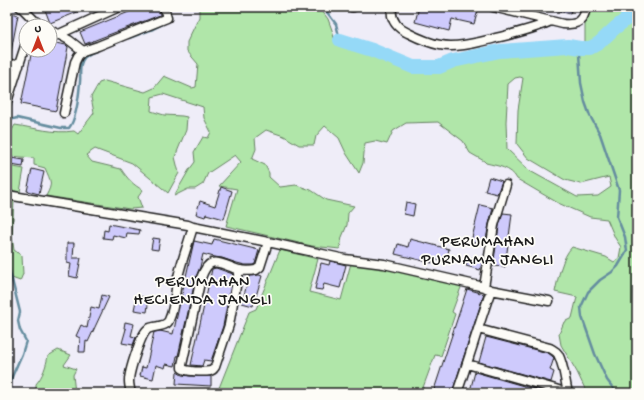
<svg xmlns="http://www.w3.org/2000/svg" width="644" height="400" viewBox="0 0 644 400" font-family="'Gochi Hand',sans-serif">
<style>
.green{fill:#b0e6a9;stroke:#668162;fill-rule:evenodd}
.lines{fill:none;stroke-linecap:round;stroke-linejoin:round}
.stream{stroke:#658d9f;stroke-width:2.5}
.river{stroke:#95d9f7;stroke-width:14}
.building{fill:#cecafc;stroke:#1c1c1c}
.minor-casing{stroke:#1c1c1c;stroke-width:11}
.minor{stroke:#fdfcf7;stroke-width:8}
.labels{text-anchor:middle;stroke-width:3.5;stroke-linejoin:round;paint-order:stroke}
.neighbourhood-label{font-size:16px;letter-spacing:1px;fill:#1c1c1c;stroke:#fdfcf7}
</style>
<rect width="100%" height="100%" fill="#efedf8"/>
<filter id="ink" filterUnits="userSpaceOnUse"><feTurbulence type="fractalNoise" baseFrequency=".025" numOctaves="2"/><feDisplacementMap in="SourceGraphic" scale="8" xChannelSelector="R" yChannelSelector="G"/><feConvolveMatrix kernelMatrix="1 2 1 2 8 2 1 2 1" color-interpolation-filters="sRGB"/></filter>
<g filter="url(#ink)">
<path class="green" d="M199,7H319L328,19L332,30L334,38L338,44L347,47L359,48L388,61L399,67L413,71H426L446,68L451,65L466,61L525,53L553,51L585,45V25L592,7H637V393H587L577,372L561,345L559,334L564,322L572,318L577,297L555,292C558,278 562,257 572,247L606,257L614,262L619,258L621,247L615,238L607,219L590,217L558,203L517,179C511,167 497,166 486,163L484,161L470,153L463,141L438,122L406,123L393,131L387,144L375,141L365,143L363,163L359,173L346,153L339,138L325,126L316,136L314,145H299L284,136L266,130L255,138L256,149L252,159L265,165L269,173V177L280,187L296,185L311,190L326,200L354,206L348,213L347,225L342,237L340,249L312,246L226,226L237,189L219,186L241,162L235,155L208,173L203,184L195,189H188L174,196L189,170L195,162L194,152L203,137L208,138L211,132L204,118L203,107L163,94L152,97L151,111L164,115L182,116L187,117L186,130L175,157L179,173L168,193L132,163L95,149L86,155L92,162L121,169C127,178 133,185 143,190L138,197L142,208L130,209L46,196C53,183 51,182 45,168L34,165V158L9,156L8,166L24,169L20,192L7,189V141L8,137L15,125C35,128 54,134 74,131L78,134L94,113L91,97L99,83L105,81L145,92L154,88L164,76L192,88L196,87L198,64L187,51V42L199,17ZM520,77L523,78L518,110L517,144L528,158L565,180L581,184L609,177L611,187L598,196L577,197L530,171L507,149L506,122L508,84L515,78Z
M7,200L14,201L12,237L14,250L22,256L23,274L20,281L9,277L7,267Z
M280,250L318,259L309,292L341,300L351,263L392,269L463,282L452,312L455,314L441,356L435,355L421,393H217L249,312L256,309Z
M58,350L71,355L64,365L76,369L73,375L75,393H36V384C43,376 46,366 48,356Z"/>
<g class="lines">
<path class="stream" d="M323,7L336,24L340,40
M129,38L153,29L163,24
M580,48L579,54L581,83L585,102L590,116L600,134L619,190L617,217L625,237L627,251L618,266L612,272L600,280L588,292L581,307L582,317L595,354L607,380L616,392L626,393
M7,123L10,120L17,118L61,128H69C77,118 79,95 80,82C81,75 78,64 84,58C87,54 94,52 98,50
M7,260L20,312L18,321L20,330L26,341L22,354L7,388"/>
<path class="river" d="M340,40L372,50L413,67H439L453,61L500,51L568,46L580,48H590L599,43L615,28L629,17L637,13"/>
</g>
<path class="building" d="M44,7H90L50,23Z
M141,7H159L160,15L85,44L80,32Z
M419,7H479L474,24L452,19L449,31L415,22Z
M552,7H572L570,14L552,9Z
M7,12L18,15L10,57H7Z
M50,42L66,45L68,47L56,111L21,104L32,50H50Z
M12,158L24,160L23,167L11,165Z
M32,169L44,172L39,194L27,191Z
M489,177L502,181L497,194L485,191Z
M221,187L232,191L224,219L206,214L205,217L196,214L200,201L215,206Z
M406,202L415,204L413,216L404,214Z
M480,205L493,208L489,224L485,245L471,242Z
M503,213L512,214L505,267L493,266L499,226Z
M109,224L140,230L139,234L127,233L126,238L113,235L112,239L103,238L104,230L108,231Z
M153,238L160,239L158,250L151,249Z
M214,239L259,250L255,264L253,265H245L237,263L222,258L214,257L203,254L200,267L196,277L178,356H177L175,366L166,364L165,368L156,365L153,379L140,376L142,367L146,368L154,332L160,331L173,334L194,241L212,245Z
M410,239L449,249L446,262L433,259L432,263L395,254L398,244L408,247Z
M67,243H74L73,258H81L77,278L69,276L71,264L67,263Z
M468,257L483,260L480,270L466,266Z
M330,261L346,265L340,288L324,284L322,290L315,289L321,263L329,265Z
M216,268L233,274L223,326L211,361L204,360L202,366L191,365L212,269Z
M259,275L262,276L253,306L242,303L249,276Z
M467,289L484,294L452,393H433Z
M102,295L109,297L88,342L86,341L85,352H79L80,338L76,336L81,325L87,328L91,307L99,309Z
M137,296L149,298L147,312L134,310Z
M125,322L134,324L131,336L136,337L133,345L122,343L126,329L124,328Z
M486,337L548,353L552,356L554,358L550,370L554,372L551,382L479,362Z
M177,372L182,375L190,376H211V386L176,384Z
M475,372L548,393H478L470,391Z"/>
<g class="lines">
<defs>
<path id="minor" d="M20,7L23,9L34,20L43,26
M352,7H353
M392,7C390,20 397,28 408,33C418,38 429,43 440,45C457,48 475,43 492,39C512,34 532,30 551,21
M493,7L563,24C577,25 584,22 586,7
M50,30L69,40L83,51
M57,35L119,7
M7,63L19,66
M7,102L26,43
M64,113L75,62L78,56L83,51L98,46L167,18L164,7
M7,195L188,225L193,227L268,242L345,259L384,264L484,287L491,290L549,301
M239,270L229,325L215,367C213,369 214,370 210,371C205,372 185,372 182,368C182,367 182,366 182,365L201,278C208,259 214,260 231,267C234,268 237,270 240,270C245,271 251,271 256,270L260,267L268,242
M484,287L494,225L506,185
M478,329L550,348C553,350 556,351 558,354C564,365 565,381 568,393
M467,364L552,388L568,393
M131,393C130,389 129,385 129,381C129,372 141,333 148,329C154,325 166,328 169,320C175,307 175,291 178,277C182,260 188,244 193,227
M457,393C469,359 479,324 491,290"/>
</defs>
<use href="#minor" class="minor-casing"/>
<use href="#minor" class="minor"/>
</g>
</g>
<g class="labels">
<g class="neighbourhood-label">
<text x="488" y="246">PERUMAHAN<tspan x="488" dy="18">PURNAMA JANGLI</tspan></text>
<text x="203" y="286">PERUMAHAN<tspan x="203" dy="18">HECIENDA JANGLI</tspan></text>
</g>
</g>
<rect width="644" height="400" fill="none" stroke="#fdfcf7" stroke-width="24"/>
<rect x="12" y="12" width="620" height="376" fill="none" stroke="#1c1c1c" stroke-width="1.5" filter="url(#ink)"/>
<g transform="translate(38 38)"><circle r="19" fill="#fdfcf7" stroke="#a3a29f"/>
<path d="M0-3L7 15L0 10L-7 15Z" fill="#c8321e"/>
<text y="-6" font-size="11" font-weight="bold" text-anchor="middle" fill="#1c1c1c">U</text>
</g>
</svg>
